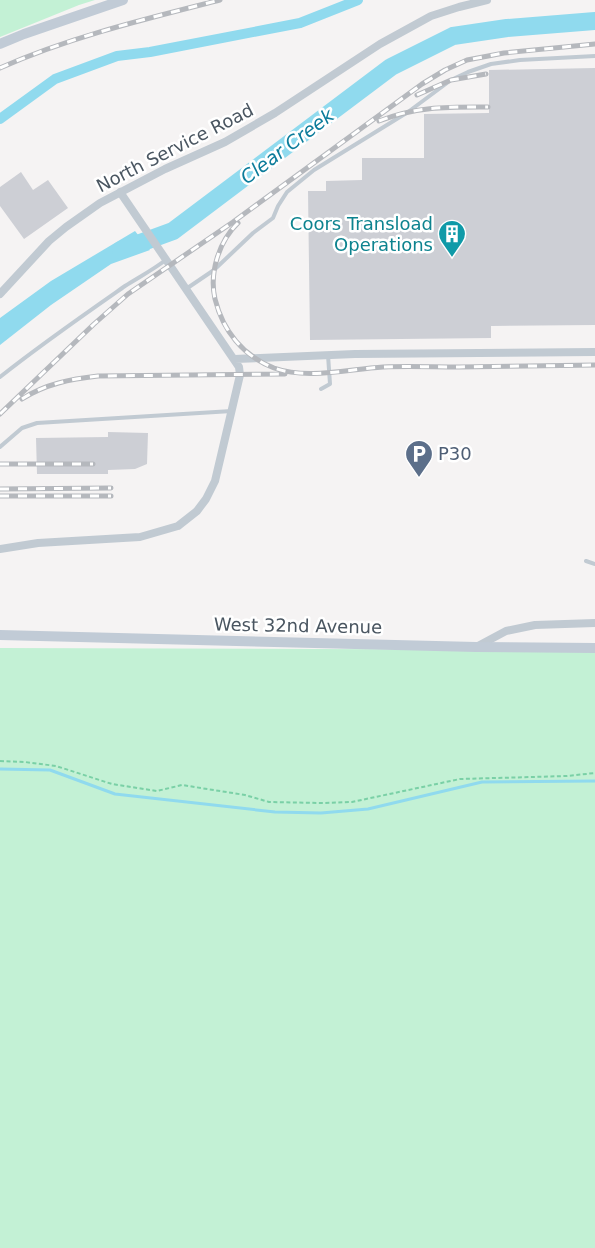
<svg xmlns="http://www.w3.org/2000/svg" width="595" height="1248" viewBox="0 0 595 1248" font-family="'DejaVu Sans',sans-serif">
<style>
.green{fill:#c3f1d5}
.water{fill:#90daee}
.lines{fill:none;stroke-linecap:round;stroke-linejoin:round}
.stream{stroke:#90daee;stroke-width:3}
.canal{stroke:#90daee;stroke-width:10}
.river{stroke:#90daee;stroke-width:18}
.building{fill:#cdcfd5}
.path{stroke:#7ad0a6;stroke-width:2;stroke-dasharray:4 2.5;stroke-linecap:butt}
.lane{stroke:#c1cad2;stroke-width:4}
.street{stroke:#c1cad2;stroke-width:8}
.secondary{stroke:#c1cbd6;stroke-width:10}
.rail-casing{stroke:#b5b8bd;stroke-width:5}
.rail{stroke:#fff;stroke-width:3;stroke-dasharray:9;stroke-linecap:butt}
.labels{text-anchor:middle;stroke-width:5;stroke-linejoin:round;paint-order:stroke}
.street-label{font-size:18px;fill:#4a5661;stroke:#fff}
.culture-label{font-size:18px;fill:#0d838f;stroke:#fff;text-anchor:end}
.service-label{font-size:18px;fill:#4e5e75;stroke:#fff;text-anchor:start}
.water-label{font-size:19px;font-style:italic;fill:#0c7c9b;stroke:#fff}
</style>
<rect width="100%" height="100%" fill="#f5f3f3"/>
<path class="green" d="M0,0H95L79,5L0,37Z
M0,648L595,650V1248H0Z"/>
<path class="water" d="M135,231L150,250L111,264L51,305L0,345V318L51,281Z"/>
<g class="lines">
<path class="stream" d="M0,769L50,770L115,794L275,812L321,813L368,809L482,782L595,781"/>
<path class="canal" d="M0,119L55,79L117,56L150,52L300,23L358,0"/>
<path class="river" d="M121,250L173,231L391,67L453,36L507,28L595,21"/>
</g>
<path class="building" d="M595,68V325L491,326V338L310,340L308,191H326V181L362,180V158H424V114L489,113V70Z
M21,172L33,190L48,180L68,208L24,239L0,206V187Z
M108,432L148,433L147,464L135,469L108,470V474H37L36,438L108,437Z"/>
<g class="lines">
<path class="path" d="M0,761L25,762L56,766L112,784L157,791L182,785L245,795L269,802L323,803L352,802L460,779L567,776L595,773"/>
<path class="lane" d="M186,289L214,270L253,233L273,218L278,206L287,192L314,170L408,112L451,80L468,72L491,64L520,60L595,56
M0,377C40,345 82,316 125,286C139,277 153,270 167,259
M321,389L330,384L328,355
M0,447L22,428L37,423L232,411
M586,561L595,564"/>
<path class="street" d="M0,294L49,241L66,227L100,203L165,169L225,142L275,113L380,44L431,16L459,7L487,0
M235,359L355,354L595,352
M0,549L38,543L140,537L178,526L197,511L206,499L215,481L240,375L239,367L120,192
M478,646L506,631L535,625L595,623"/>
<path class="secondary" d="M0,44L24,34L123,0
M0,635L476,647L595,648"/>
<defs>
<path id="rail" d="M0,68C70,37 145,19 220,0
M417,95L451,80L486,74
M379,121C417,106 448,107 488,107
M238,223C219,241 209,273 215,299C223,331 243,356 274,368C308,380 348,369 383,367C408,366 434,367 459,367C504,366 550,366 595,365
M22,399C45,384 71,379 98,376L285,374
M0,414L94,324L128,294L233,222L422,84L445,70L467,60L504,53L595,44
M0,464H93
M0,489L111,488
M0,496H111"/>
</defs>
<use href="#rail" class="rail-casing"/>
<use href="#rail" class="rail"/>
</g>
<defs>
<symbol id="building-pin" viewBox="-11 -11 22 30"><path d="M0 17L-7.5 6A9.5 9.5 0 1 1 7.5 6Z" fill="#0f9aa8" stroke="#fff"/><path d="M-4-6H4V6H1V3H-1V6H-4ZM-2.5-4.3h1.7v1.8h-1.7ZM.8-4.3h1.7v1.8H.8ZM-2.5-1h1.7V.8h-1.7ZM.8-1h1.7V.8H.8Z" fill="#fff"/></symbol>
<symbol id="parking-pin" viewBox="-11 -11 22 30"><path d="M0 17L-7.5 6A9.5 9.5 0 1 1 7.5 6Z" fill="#5c6f8a" stroke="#fff"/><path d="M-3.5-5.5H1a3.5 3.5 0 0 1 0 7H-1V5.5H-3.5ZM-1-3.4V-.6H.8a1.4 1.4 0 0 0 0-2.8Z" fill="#fff"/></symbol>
</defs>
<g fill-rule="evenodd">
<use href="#building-pin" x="436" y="218" width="32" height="43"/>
<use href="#parking-pin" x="403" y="438" width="32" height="43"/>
</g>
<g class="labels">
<g class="street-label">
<text transform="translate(175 148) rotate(-27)" y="6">North Service Road</text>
<text transform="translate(298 626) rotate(1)" y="6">West 32nd Avenue</text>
</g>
<g class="culture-label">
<text x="433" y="230">Coors Transload<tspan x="433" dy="21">Operations</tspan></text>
</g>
<g class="service-label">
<text x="438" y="460">P30</text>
</g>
<g class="water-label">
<text transform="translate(287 146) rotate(-37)" y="7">Clear Creek</text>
</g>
</g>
</svg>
